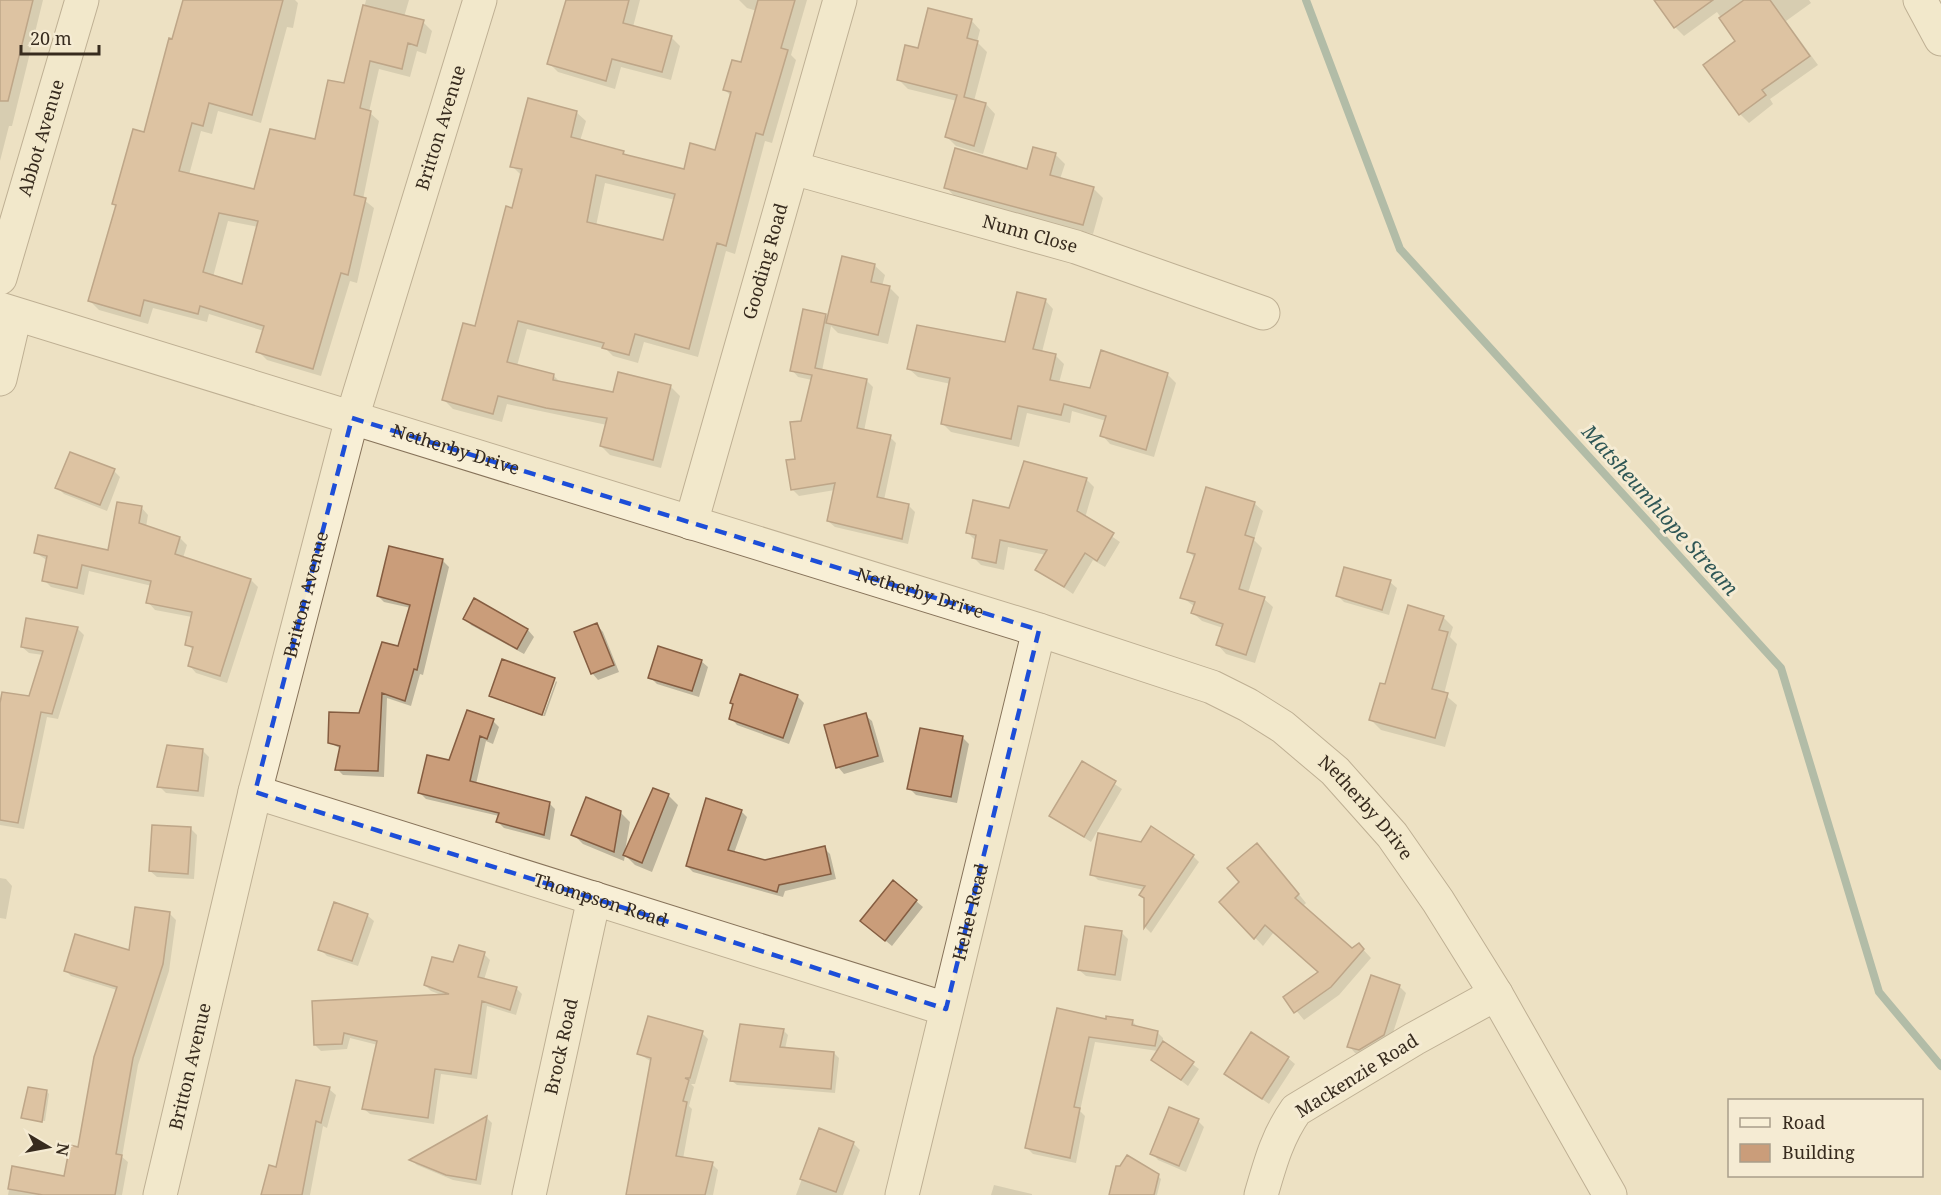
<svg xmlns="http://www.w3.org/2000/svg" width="1941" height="1195" viewBox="0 0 1941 1195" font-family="'Noto Serif',serif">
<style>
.shadow{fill:#0003;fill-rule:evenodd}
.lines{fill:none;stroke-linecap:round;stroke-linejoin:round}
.stream{stroke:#6c8e86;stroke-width:8}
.building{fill:#ca9d7a;stroke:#855d41;stroke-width:1.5;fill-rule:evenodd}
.minor-casing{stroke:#87735a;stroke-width:35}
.minor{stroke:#f8efd6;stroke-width:33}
.marked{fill:none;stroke:#1d4ed8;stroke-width:4.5;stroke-dasharray:12 8;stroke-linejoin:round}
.labels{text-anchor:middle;stroke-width:6;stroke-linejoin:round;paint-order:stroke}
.street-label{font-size:18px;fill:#372b1e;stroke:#f5ebd3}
.water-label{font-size:20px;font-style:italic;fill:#2e5655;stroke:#f5ebd3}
</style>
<rect width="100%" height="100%" fill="#ede1c3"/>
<path class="shadow" d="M0,0H43L12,126H9L0,161Z
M185,0H295L298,3L293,28L287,27L261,123L218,111L212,134L201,131L189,175L255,191L316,141L345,85L366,0H409L404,17L423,22L432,31L426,54L417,51L410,77L379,69L369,112L379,121L363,199L374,208L357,283L350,281L321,376L267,360L258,351L264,331L209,314L207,322L153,308L148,324L99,310L90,301L117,206L114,204L145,133ZM228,221L258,227L243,286L213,277Z
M568,0H640L633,27L671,37L680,46L671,80L621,67L615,89L558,72L549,63Z
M739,0H807L791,55L796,60L772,143L765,141L735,254L726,251L698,357L644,342L638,363L613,356L606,349L527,329L517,366L553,375L561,383L614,393L671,387L680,396L661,468L610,455L601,446L607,425L507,404L502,422L453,409L444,400L477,328L522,176L512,166L576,112L586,121L580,141L623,152L628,157L685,171L716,152L732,97L725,90L742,64L757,11L747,8ZM605,183L675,200L664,242L596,226Z
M1672,0H1809L1811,3L1786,21L1818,65L1770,99L1773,104L1749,123L1740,114L1738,42L1717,12L1684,36L1675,27Z
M971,20L980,30L977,42L987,52L974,101L986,104L995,114L983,154L956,146L947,137L957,101L908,89L898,79L919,50Z
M1055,154L1065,164L1060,179L1093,188L1103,198L1093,234L955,197L946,187L1028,171Z
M874,265L885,275L882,286L889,287L899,297L888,344L838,333L831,326L822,371L866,380L873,387L864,431L890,437L896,443L884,500L909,506L915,512L908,544L835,527L828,521L835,490L799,496L792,489L802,422L812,380L798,377L792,370L826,315L829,319Z
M1045,300L1053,309L1042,352L1055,355L1064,364L1059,383L1091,390L1102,352L1168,375L1176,383L1154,457L1110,444L1102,435L1106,421L1072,411L1070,423L1027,413L1019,447L951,432L942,423L951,384L918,377L909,369L1006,344Z
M114,471L120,477L107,511L64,494L57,487Z
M1086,479L1094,487L1085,518L1120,542L1105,567L1093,560L1073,594L1037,569L1046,555L1008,547L1004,570L981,565L973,557L976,541L968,533L1010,510Z
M1254,503L1263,511L1254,540L1262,548L1248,593L1264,599L1273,607L1255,663L1226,654L1218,645L1223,628L1202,621L1193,613L1195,607L1182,597L1195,558L1189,552Z
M141,507L148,515L146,527L180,538L187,545L183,558L251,580L258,587L227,683L196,673L189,665L193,650L187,644L192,617L155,610L148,602L152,586L89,571L84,595L51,587L44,580L48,561L36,553L110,552Z
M390,548L443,561L449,567L423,675L420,674L411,706L387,698L384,777L343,775L337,769L341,749L329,742L360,715L399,648L411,608L384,602L378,596Z
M1390,582L1397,588L1389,615L1344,602L1338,596Z
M474,600L528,630L534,637L524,654L471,625L465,618Z
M1443,617L1453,627L1450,637L1457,644L1444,694L1457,705L1445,747L1381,730L1371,720Z
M27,620L78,629L84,635L58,719L47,717L24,829L0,825V713L30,698L43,655L29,653L22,647Z
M597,625L603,632L619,672L598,680L592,673Z
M701,661L708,667L699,697L657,684L650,677Z
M553,679L540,715L490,695Z
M556,681L557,682L545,716H543Z
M797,696L804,703L789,744L737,725L731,718Z
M865,715L872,721L884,762L844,774L838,767Z
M493,721L499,727L493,744L486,741L476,784L549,803L555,809L550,840L504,828L498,822L499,816L426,799L420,793Z
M963,738L969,744L957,803L916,795L909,788Z
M203,751L209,757L204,797L166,793L159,786Z
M1083,763L1122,789L1091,842L1051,816Z
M668,795L678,805L652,872L635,865L625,855L624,861L583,844L573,834L620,812L630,822L625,851Z
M741,811L747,817L734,853L765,862L824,848L830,854L836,879L785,891L783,897L693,872L687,866Z
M190,828L197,835L194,879L157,877L150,871Z
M1265,853L1306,903L1303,906L1352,950L1359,945L1371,958L1339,995L1304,1020L1285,997L1320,973L1274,932L1263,946L1221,902Z
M1193,856L1199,862L1151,933L1146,928L1144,890L1098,880L1092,874Z
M0,878L6,879L12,886L6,919L0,918Z
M916,901L923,907L892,946L869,927Z
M170,914L176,920L169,971L138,1065L122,1157L128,1162L122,1195H8L13,1168L65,1177L79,1149L117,990L71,976L65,970L130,952Z
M367,915L374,921L358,966L327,956L320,949Z
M1122,933L1128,939L1121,981L1086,976L1079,970Z
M484,954L490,960L484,980L516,988L522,994L516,1015L487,1006L477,1079L441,1074L434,1124L370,1114L364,1109L378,1045L350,1038L347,1049L321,1051L315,1045L313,1002L444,996L431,991L425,985L454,964Z
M1399,986L1406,993L1390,1042L1366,1056L1355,1053L1349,1046Z
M1058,1010L1107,1021H1132L1139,1028L1157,1032L1163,1038V1042L1199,1069L1188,1086L1153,1059L1158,1051L1095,1042L1080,1111L1085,1116L1076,1163L1033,1154L1027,1148Z
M783,1030L788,1035L785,1049L834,1053L839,1058L835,1093L737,1085L732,1081Z
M702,1033L708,1039L695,1084H691L694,1087L689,1106L692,1109L683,1159L712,1164L718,1170L713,1195H627L652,1062L639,1054Z
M1288,1058L1295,1064L1269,1104L1226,1073Z
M329,1089L336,1095L327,1128L323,1126L310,1195H262Z
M47,1092L49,1094L45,1121L23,1119Z
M487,1118L492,1123L481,1185L453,1180L417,1165L411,1160Z
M1198,1121L1204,1127L1186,1172L1158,1160L1152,1153Z
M820,1130L853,1143L860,1150L843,1195H796Z
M1158,1176L1161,1179L1157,1195H1113Z
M994,1185L1032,1194V1195H991Z"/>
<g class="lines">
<path class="stream" d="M1306,0L1400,249L1781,668L1879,992L1941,1066"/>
</g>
<path class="building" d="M0,0H33L8,101H0Z
M183,0H283L252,115L209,103L203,126L192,123L179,171L254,189L270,129L315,139L328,80L344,83L363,5L424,20L417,46L408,43L402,69L370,61L360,108L371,111L354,195L366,198L348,275L341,273L313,369L256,352L264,326L200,306L198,314L144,300L140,316L88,301L116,205L112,204L133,129L144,132L169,38L172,39ZM219,213L258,221L242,284L203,272Z
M566,0H629L623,23L672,36L662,72L612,59L606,81L547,64Z
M758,0H795L781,48L788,50L763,135L756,133L726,246L717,243L689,349L635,334L629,355L602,348L604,343L518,321L507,362L554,374L553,380L613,392L618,372L671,385L653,460L600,446L607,418L546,408L498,396L493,414L442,400L463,323L475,326L506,206L512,208L522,169L510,167L528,98L577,111L571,137L624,151L623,154L684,169L690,143L715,150L731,92L723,90L732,60L741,62ZM596,175L675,194L663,240L587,222Z
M1654,0H1713L1674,28Z
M1744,0H1770L1810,56L1762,90L1766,95L1739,115L1703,65L1735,41L1719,18Z
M928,8L972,19L967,38L978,41L964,97L986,103L974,146L945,137L957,95L897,80L905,45L918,48Z
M1033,147L1056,153L1050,175L1094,187L1083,225L944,188L955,148L1027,169Z
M842,256L875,264L871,282L890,286L878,335L826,323Z
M1017,292L1046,299L1033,349L1056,354L1050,380L1090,388L1101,350L1168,373L1146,450L1100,436L1106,416L1064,404L1061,415L1018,406L1011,439L941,424L950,378L907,369L917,325L1005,342Z
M803,309L826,314L815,368L867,379L857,428L891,435L877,497L909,504L902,539L827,521L835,483L791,490L786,460L795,459L790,422L801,421L812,375L790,371Z
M70,452L115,469L100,505L55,488Z
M1024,461L1087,478L1077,511L1114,533L1097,561L1085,553L1064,587L1035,570L1047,550L1000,540L996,563L972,558L976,535L966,533L973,500L1009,508Z
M1206,487L1255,502L1245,535L1254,538L1239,589L1265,597L1246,655L1216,645L1223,624L1191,613L1195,602L1180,598L1195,554L1187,552Z
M117,502L142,506L139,523L180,537L175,554L251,579L220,676L188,666L193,647L185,645L192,612L146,603L151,581L82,565L77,588L42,581L47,556L34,553L38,535L108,550Z
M389,546L443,559L417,670L414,669L405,701L382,693L378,771L335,770L340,746L328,743L329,712L359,713L382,642L398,646L410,605L377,596Z
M1344,567L1391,580L1382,610L1336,596Z
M474,598L528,629L517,649L463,619Z
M1408,605L1444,616L1439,630L1448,632L1432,689L1448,693L1435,738L1369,720L1380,683L1385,684Z
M26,618L78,627L52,714L41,712L18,823L0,820V703L2,692L29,696L43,651L21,647Z
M597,623L614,665L591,674L574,632Z
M658,646L702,660L692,691L648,678Z
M502,659L555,678L542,715L489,696Z
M740,674L798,695L783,738L729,719L733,704L730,703Z
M467,710L494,719L487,739L480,736L470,781L550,802L544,835L496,822L499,813L418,793L427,755L449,760Z
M866,713L878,756L836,768L824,725Z
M920,728L963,736L951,797L907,789Z
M167,745L203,749L198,791L157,787Z
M1082,761L1116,781L1084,837L1049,816Z
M653,788L669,794L642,863L623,855Z
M586,797L621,811L614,852L571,835Z
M706,798L742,810L728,850L765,860L825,846L831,874L779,885L777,892L686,866Z
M152,825L191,827L188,874L149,871Z
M1151,826L1194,855L1144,928V898L1139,895L1145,886L1090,875L1098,833L1141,842Z
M1257,843L1299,894L1295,898L1352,948L1359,943L1364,949L1331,987L1294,1013L1283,997L1318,972L1265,925L1254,939L1219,902L1239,882L1227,868Z
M893,880L917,900L885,941L860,921Z
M334,902L368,914L352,961L318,950Z
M135,907L170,912L163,964L133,1058L116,1154L122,1155L115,1195H43L8,1189L12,1166L64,1176L70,1145L78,1147L94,1057L117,987L64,971L75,934L129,950Z
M1085,926L1122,931L1115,975L1078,970Z
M459,945L485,952L478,977L517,987L510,1010L482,1001L471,1074L435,1069L428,1118L362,1109L377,1041L344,1033L342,1044L314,1045L312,1001L449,994L424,985L432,957L453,962Z
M1371,975L1400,985L1384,1035L1359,1050L1347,1047Z
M1057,1008L1106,1019V1016L1133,1020L1132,1025L1158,1031L1155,1046L1089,1037L1074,1107L1080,1108L1070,1158L1025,1148Z
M648,1016L703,1031L690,1078H685L689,1080L683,1101L687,1102L676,1156L713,1162L705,1195H626L651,1058L637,1054Z
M740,1024L784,1029L780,1047L834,1052L831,1089L730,1081Z
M1251,1032L1289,1057L1262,1099L1224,1074Z
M1163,1041L1194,1062L1181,1080L1151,1060Z
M296,1080L330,1087L321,1123L316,1121L302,1195H261L269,1165L276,1167Z
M28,1087L47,1090L42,1122L21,1118Z
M1169,1107L1199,1119L1179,1166L1150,1154Z
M487,1116L476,1180L446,1175L409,1160Z
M819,1128L854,1142L836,1192L800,1179Z
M1127,1155L1159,1174L1154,1195H1109L1116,1166H1120Z"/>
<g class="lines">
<defs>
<g id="minor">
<path d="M1920,0L1941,39"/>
<path id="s1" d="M793,168L1076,247L1263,313"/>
<path id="s2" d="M0,278L82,0"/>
<path id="s3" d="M0,309L1039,630L1212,687L1248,705L1283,727L1335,771L1392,835L1438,901L1496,994L1610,1195"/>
<path d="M0,379L15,315"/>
<path id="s4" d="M691,523L840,0"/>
<path id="s5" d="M255,792L946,1009"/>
<path id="s6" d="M160,1195L255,792L352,418L480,0"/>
<path id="s7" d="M529,1195L594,898"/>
<path id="s8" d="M902,1195L1039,630"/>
<path d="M1261,1195C1270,1164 1277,1137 1296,1110L1414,1039L1496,994"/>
</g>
</defs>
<use href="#minor" class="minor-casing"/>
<use href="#minor" class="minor"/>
</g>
<path d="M0 0H1941V1195H0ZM352,418L1039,630L946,1009L255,792Z" fill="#ede1c3" fill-opacity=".55" fill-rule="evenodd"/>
<path class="marked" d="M352,418L1039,630L946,1009L255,792Z"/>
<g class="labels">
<g class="street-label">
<text dy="6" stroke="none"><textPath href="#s6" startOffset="1104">Britton Avenue</textPath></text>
<text dy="6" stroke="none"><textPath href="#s2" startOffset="146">Abbot Avenue</textPath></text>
<text dy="6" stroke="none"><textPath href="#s1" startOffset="246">Nunn Close</textPath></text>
<text dy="6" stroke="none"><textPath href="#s4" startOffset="272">Gooding Road</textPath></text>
<text dy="6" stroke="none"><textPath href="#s3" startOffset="477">Netherby Drive</textPath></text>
<text dy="6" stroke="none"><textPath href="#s3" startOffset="963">Netherby Drive</textPath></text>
<text dy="6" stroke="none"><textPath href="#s6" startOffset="618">Britton Avenue</textPath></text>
<text dy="6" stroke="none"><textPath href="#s3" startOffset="1467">Netherby Drive</textPath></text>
<text dy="6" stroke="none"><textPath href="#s5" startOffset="362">Thompson Road</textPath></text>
<text dy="6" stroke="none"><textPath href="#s8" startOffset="291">Hellet Road</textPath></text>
<text dy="6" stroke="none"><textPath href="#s7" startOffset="152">Brock Road</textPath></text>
<text dy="6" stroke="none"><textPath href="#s6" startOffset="132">Britton Avenue</textPath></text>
<text transform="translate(1357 1076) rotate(-32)" y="6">Mackenzie Road</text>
</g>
<g class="water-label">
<text transform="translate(1660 510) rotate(48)" y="7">Matsheumhlope Stream</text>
</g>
</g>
<rect x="1728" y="1099" width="195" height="78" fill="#f5ebd3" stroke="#a99e8b" stroke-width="1.5"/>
<rect x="1740" y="1118" width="30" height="9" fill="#f8efd6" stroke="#a99e8b" stroke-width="1.5"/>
<text x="1782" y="1129" font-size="18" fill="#372b1e">Road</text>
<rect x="1740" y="1144" width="30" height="18" fill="#ca9d7a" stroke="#a99e8b" stroke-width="1.5"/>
<text x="1782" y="1159" font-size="18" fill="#372b1e">Building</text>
<g transform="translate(48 1147) rotate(100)" stroke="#f5ebd3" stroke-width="4.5" paint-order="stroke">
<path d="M0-4.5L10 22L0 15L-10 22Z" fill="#372b1e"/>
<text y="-9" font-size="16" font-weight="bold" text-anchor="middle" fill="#372b1e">N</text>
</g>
<path d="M21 45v9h78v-9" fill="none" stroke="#372b1e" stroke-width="3"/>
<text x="30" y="45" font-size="18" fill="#372b1e" stroke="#f5ebd3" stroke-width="4.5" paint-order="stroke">20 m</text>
</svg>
